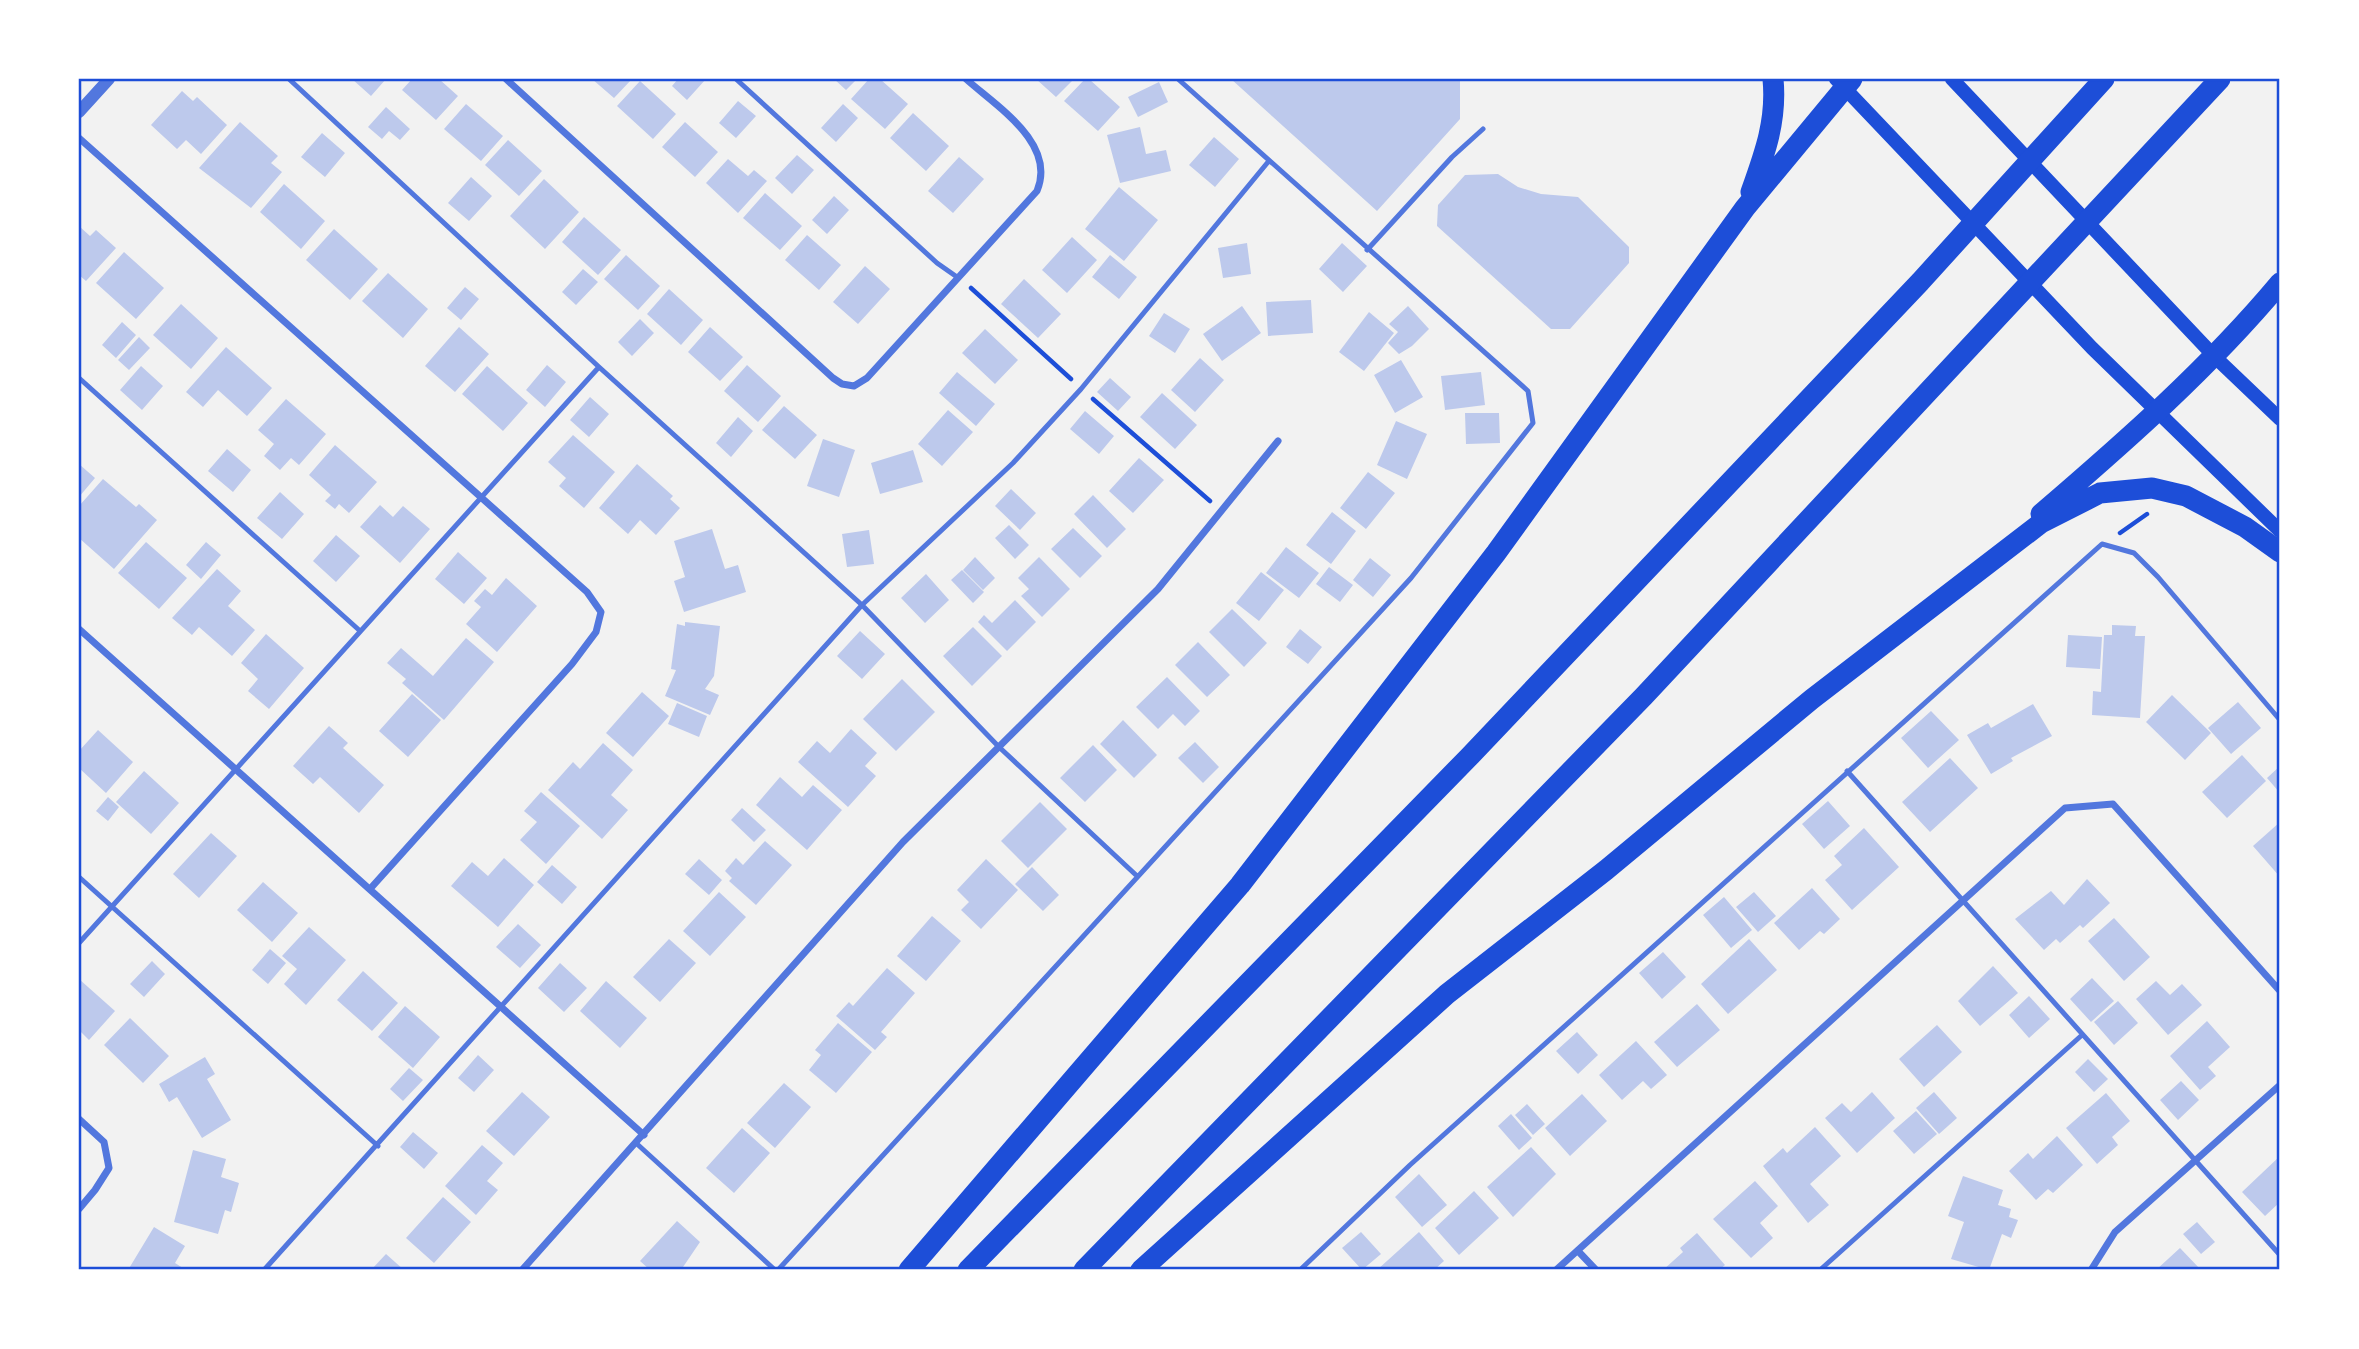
<svg xmlns="http://www.w3.org/2000/svg" width="2359" height="1349" viewBox="0 0 2359 1349" font-family="Barlow,sans-serif">
<style>
.building{fill:#bdc9ec}
.lines{fill:none;stroke-linecap:round;stroke-linejoin:round}
.path{stroke:#1d4ed8;stroke-width:4.5}
.service{stroke:#5277de;stroke-width:5}
.minor{stroke:#5277de;stroke-width:7}
.tertiary{stroke:#5277de;stroke-width:12}
.secondary{stroke:#1d4ed8;stroke-width:14}
.motorway{stroke:#1d4ed8;stroke-width:21}
.neatline{fill:none;stroke:#1d4ed8;stroke-width:2.5}
</style>
<rect width="100%" height="100%" fill="#f2f2f2"/>
<path class="building" d="M352,79H386L371,96Z
M412,79H439L458,96L436,120L402,90Z
M592,79H632L614,98Z
M678,79H706L687,100L672,86Z
M834,79H857L846,90Z
M869,79H880L908,104L885,129L851,99Z
M1036,79H1074L1056,97Z
M1085,79H1089L1120,107L1098,131L1064,101Z
M1231,79H1460V119L1377,211Z
M640,81L676,114L653,139L617,106Z
M1159,82L1168,102L1138,117L1128,97Z
M182,91L193,101L197,97L227,125L201,154L186,140L177,149L151,125Z
M738,101L756,116L736,138L719,123Z
M466,104L503,136L481,161L444,129Z
M843,104L858,118L836,142L821,128Z
M386,107L410,129L400,140L389,131L382,139L368,127Z
M913,113L949,146L926,171L890,138Z
M240,122L278,156L271,163L282,172L251,208L199,168Z
M685,122L718,152L695,177L662,147Z
M1140,127L1146,154L1166,150L1171,171L1120,183L1107,135Z
M322,133L345,153L325,177L301,157Z
M1214,137L1239,159L1215,187L1189,165Z
M508,140L542,171L519,196L485,165Z
M797,155L814,170L792,194L775,178Z
M959,157L984,179L953,213L928,191Z
M728,159L748,176L754,170L767,181L738,213L706,183Z
M1498,174L1518,187L1541,194L1578,197L1629,247V263L1570,329H1551L1437,226L1438,205L1465,175Z
M471,177L492,196L469,221L448,203Z
M544,179L579,212L545,249L510,216Z
M284,184L325,221L301,249L260,212Z
M1119,187L1158,220L1124,261L1085,229Z
M765,193L802,226L780,250L743,218Z
M834,196L849,210L827,234L812,220Z
M584,217L621,250L598,275L562,242Z
M79,226L90,236L96,230L116,248L86,281L79,275Z
M334,229L378,269L350,300L306,260Z
M807,235L841,265L819,290L785,260Z
M1072,237L1097,260L1067,293L1042,270Z
M1247,243L1251,274L1223,278L1218,248Z
M1342,243L1367,266L1343,292L1319,269Z
M124,252L164,288L136,319L96,283Z
M626,255L660,286L638,310L604,279Z
M1110,255L1137,277L1119,299L1092,277Z
M865,266L890,289L858,324L833,302Z
M583,269L598,282L576,305L562,292Z
M388,273L428,309L403,338L362,301Z
M1024,279L1061,314L1038,338L1001,304Z
M465,287L479,299L461,320L447,308Z
M669,289L703,320L681,345L647,314Z
M1311,300L1313,333L1268,336L1266,302Z
M181,304L218,338L191,369L153,335Z
M1242,306L1261,333L1222,361L1203,334Z
M1408,306L1429,329L1412,346L1399,354L1388,343L1398,332L1389,324Z
M1369,312L1394,333L1364,371L1339,352Z
M1164,313L1190,329L1175,353L1149,336Z
M640,319L654,333L632,356L618,342Z
M122,322L136,335L116,358L102,345Z
M459,327L489,354L455,392L425,366Z
M710,327L743,357L720,381L688,352Z
M985,329L1018,360L995,384L962,353Z
M139,337L150,348L129,370L118,360Z
M226,347L272,388L247,416L218,390L203,407L186,392Z
M1200,358L1224,380L1195,412L1171,390Z
M1401,360L1423,397L1395,413L1374,375Z
M547,365L566,382L545,407L526,390Z
M747,365L781,396L758,422L724,391Z
M141,366L163,386L142,410L120,390Z
M487,366L528,403L503,431L462,394Z
M957,372L995,404L976,426L939,393Z
M1481,372L1485,405L1445,410L1441,376Z
M1110,378L1131,397L1118,411L1097,392Z
M1162,393L1197,425L1175,449L1140,417Z
M590,397L609,414L589,437L570,420Z
M286,399L326,434L299,465L291,458L280,470L264,456L274,444L258,430Z
M784,406L817,435L795,459L762,430Z
M948,410L973,432L942,466L918,444Z
M1085,411L1114,436L1099,454L1070,429Z
M1465,413H1499L1500,443L1466,444Z
M738,417L753,431L731,457L716,443Z
M1396,421L1427,434L1407,479L1377,465Z
M573,435L615,472L584,508L559,486L566,478L548,462Z
M823,439L855,450L839,497L807,486Z
M335,445L377,482L349,513L339,504L335,509L325,501L331,495L309,475Z
M227,449L251,470L233,492L208,471Z
M913,450L923,482L880,494L871,463Z
M1139,458L1164,480L1133,513L1109,491Z
M79,464L95,478L79,497Z
M637,464L673,496L670,499L680,508L656,535L640,520L628,534L599,508Z
M1368,472L1395,493L1366,529L1340,508Z
M103,479L136,507L139,504L157,520L114,569L79,538V506Z
M1011,489L1036,513L1020,530L995,506Z
M280,492L304,514L282,539L257,518Z
M1093,495L1126,529L1107,548L1074,514Z
M380,505L393,517L403,506L430,529L400,563L360,527Z
M1332,512L1356,531L1331,564L1306,545Z
M1009,525L1029,545L1015,559L995,538Z
M1073,528L1102,556L1080,578L1051,549Z
M712,529L725,569L738,565L746,592L684,612L674,581L685,577L674,541Z
M869,530L874,564L847,567L842,534Z
M336,535L360,556L336,582L313,561Z
M146,542L187,578L159,609L118,573Z
M206,542L221,555L201,579L186,565Z
M1286,547L1319,573L1299,598L1266,573Z
M458,552L487,578L464,604L435,579Z
M975,557L995,578L983,590L963,570Z
M1039,557L1070,589L1042,617L1021,596L1029,589L1018,578Z
M1370,558L1391,575L1373,597L1353,580Z
M1329,567L1353,585L1340,602L1316,584Z
M217,569L241,591L228,606L255,630L232,656L199,627L192,635L172,618Z
M962,570L984,592L973,603L951,580Z
M1261,572L1284,590L1259,621L1236,603Z
M926,574L949,600L925,623L901,598Z
M506,578L537,606L497,652L466,624L481,607L474,601L485,589L492,595Z
M1015,600L1036,622L1007,651L978,622L984,615L992,623Z
M1232,609L1267,643L1244,667L1209,632Z
M685,622L720,626L714,676L705,689L719,695L710,715L665,696L676,670L671,669L677,624L685,626Z
M2112,625L2136,626L2135,636H2145L2140,718L2092,715L2093,691L2101,692L2104,635H2112Z
M973,627L1002,656L972,686L943,656Z
M1300,629L1322,647L1308,664L1286,647Z
M860,631L885,654L862,679L837,656Z
M266,634L304,668L269,709L248,691L258,679L241,663Z
M2068,635L2102,637L2100,669L2066,667Z
M466,638L494,662L444,720L402,683L406,679L387,663L401,648L433,676Z
M1198,642L1230,675L1207,697L1175,665Z
M1167,677L1200,711L1185,726L1173,714L1158,729L1136,707Z
M902,679L935,712L896,751L863,719Z
M642,692L669,716L633,757L606,733Z
M412,694L441,720L408,757L379,731Z
M2172,695L2211,733L2185,760L2146,722Z
M2238,702L2261,728L2231,754L2208,728Z
M677,703L707,716L699,737L668,724Z
M2033,704L2052,736L2011,758L2013,761L1991,774L1967,735L1988,723L1991,728Z
M1931,711L1959,740L1928,768L1901,738Z
M1123,720L1157,755L1134,778L1100,744Z
M329,726L348,743L343,748L384,785L359,813L320,777L313,784L293,766Z
M851,729L877,753L865,766L876,776L848,807L798,762L817,741L830,753Z
M98,730L133,762L106,793L79,768V751Z
M1195,742L1219,767L1203,783L1178,758Z
M603,743L633,770L611,795L628,810L602,839L548,790L573,762L580,769Z
M1093,745L1117,770L1085,802L1060,778Z
M2242,755L2266,781L2227,818L2202,792Z
M1950,758L1978,788L1930,832L1902,802Z
M2280,766V793L2267,778Z
M144,771L179,803L151,834L116,802Z
M780,777L802,797L813,785L842,810L807,850L756,805Z
M541,792L580,826L546,864L520,840L537,822L524,811Z
M108,797L119,807L108,821L96,811Z
M1828,801L1850,826L1824,849L1802,824Z
M1040,802L1067,829L1028,868L1001,841Z
M742,808L766,830L754,842L731,820Z
M2280,822V877L2253,846Z
M1864,828L1899,867L1852,910L1825,880L1842,865L1834,856Z
M211,833L237,856L199,898L173,874Z
M765,841L792,865L756,905L729,881L732,878L725,871L736,858L743,865Z
M504,858L534,885L498,927L451,886L472,862L488,876Z
M699,859L722,880L709,895L685,874Z
M986,859L1018,890L981,929L961,910L969,902L957,890Z
M552,865L577,887L562,904L537,882Z
M1032,867L1059,895L1043,911L1015,884Z
M2087,879L2110,903L2083,928L2080,925L2060,943L2056,939L2044,950L2015,919L2051,891L2064,905Z
M263,882L298,913L272,942L237,910Z
M1812,888L1840,919L1824,934L1820,931L1799,950L1774,923Z
M719,892L746,917L710,956L683,931Z
M1754,892L1776,916L1758,932L1736,907Z
M1724,897L1752,930L1731,948L1703,915Z
M932,916L961,941L926,981L897,956Z
M2114,918L2150,957L2124,981L2088,941Z
M518,924L541,945L520,968L496,947Z
M309,927L346,960L306,1005L284,984L297,969L282,956Z
M669,939L696,963L660,1002L633,977Z
M1749,939L1777,970L1728,1014L1701,984Z
M270,949L286,963L268,984L252,970Z
M1663,952L1686,977L1662,999L1639,973Z
M152,961L165,974L144,997L130,984Z
M560,963L587,988L564,1012L538,988Z
M1993,966L2018,993L1980,1026L1958,1001Z
M887,968L915,993L881,1032L887,1037L875,1050L836,1016L849,1002L853,1006Z
M363,971L398,1003L372,1031L337,1000Z
M2092,978L2114,1001L2091,1022L2070,999Z
M79,979L115,1011L89,1040L79,1030Z
M606,981L647,1018L620,1048L580,1011Z
M2156,981L2170,995L2182,984L2202,1005L2168,1035L2136,999Z
M2029,996L2050,1019L2029,1038L2009,1015Z
M2118,1001L2138,1023L2114,1045L2094,1022Z
M1697,1004L1720,1030L1677,1067L1654,1042Z
M405,1006L440,1037L413,1068L378,1037Z
M130,1018L169,1056L143,1083L104,1045Z
M2207,1021L2230,1047L2208,1067L2216,1076L2200,1090L2170,1056Z
M838,1023L872,1052L836,1093L809,1070L821,1055L815,1050Z
M1937,1025L1962,1052L1924,1087L1899,1059Z
M1577,1032L1598,1055L1578,1074L1556,1051Z
M1636,1041L1667,1075L1651,1089L1643,1081L1622,1100L1599,1075Z
M478,1055L494,1070L474,1092L458,1078Z
M205,1057L215,1074L207,1079L231,1120L202,1138L177,1097L169,1102L159,1084Z
M2088,1059L2108,1079L2094,1092L2075,1072Z
M409,1068L423,1080L403,1101L390,1089Z
M2181,1081L2199,1100L2178,1120L2160,1100Z
M784,1083L811,1107L775,1148L747,1123Z
M522,1092L550,1117L514,1156L486,1131Z
M1872,1092L1895,1118L1857,1153L1825,1118L1842,1103L1851,1112Z
M1934,1092L1957,1118L1939,1134L1916,1108Z
M2106,1093L2130,1121L2112,1137L2118,1145L2097,1164L2066,1128Z
M1582,1094L1607,1121L1570,1156L1545,1128Z
M1527,1104L1545,1124L1533,1135L1515,1115Z
M1916,1111L1937,1134L1914,1154L1893,1131Z
M1511,1114L1532,1138L1519,1150L1498,1126Z
M1815,1127L1841,1156L1810,1184L1829,1205L1808,1223L1763,1166L1783,1148L1787,1153Z
M742,1128L770,1153L734,1193L706,1168Z
M413,1132L438,1153L424,1169L400,1147Z
M2057,1136L2083,1165L2053,1193L2048,1189L2036,1200L2009,1171L2028,1153L2033,1159Z
M482,1145L503,1163L487,1181L498,1190L476,1215L445,1186Z
M1531,1147L1556,1174L1513,1217L1487,1187Z
M193,1150L226,1159L221,1177L239,1183L231,1212L225,1210L218,1234L174,1222Z
M2280,1156V1202L2265,1216L2242,1192Z
M1419,1174L1447,1205L1422,1227L1395,1197Z
M1963,1176L2003,1190L1998,1205L2011,1209L2009,1217L2018,1220L2011,1238L2002,1234L1989,1270L1951,1259L1964,1222L1948,1216Z
M1755,1181L1778,1206L1760,1223L1773,1238L1751,1258L1713,1219Z
M1474,1191L1499,1218L1459,1255L1435,1228Z
M443,1197L471,1222L434,1263L406,1238Z
M677,1221L700,1242L681,1270H650L640,1261Z
M2197,1222L2215,1242L2201,1254L2183,1234Z
M154,1227L185,1246L175,1263L186,1270H128Z
M1361,1232L1381,1254L1362,1270L1342,1248Z
M1419,1232L1444,1261L1434,1270H1377Z
M1697,1233L1725,1265L1719,1270H1663L1683,1252L1680,1248Z
M2180,1248L2201,1270H2156Z
M386,1254L404,1270H371Z
M1859,1267H1887V1270H1859Z"/>
<g class="lines">
<path class="path" d="M971,288L1071,379
M1093,399L1210,501
M2120,533L2147,514"/>
<path class="service" d="M289,79L599,367L862,605L999,747L1137,876
M736,79L937,263L957,277
M1367,250L1452,157L1483,129
M79,378L359,630
M1847,771L2280,1255
M79,877L378,1146
M79,943L599,367
M636,1143L775,1270
M264,1270L862,605L1013,463L1081,389L1268,162
M778,1270L1411,578L1533,423L1528,391L1178,79
M1300,1270L1410,1165L2102,544L2134,553L2158,577L2280,720
M1820,1270L2082,1035"/>
<path class="minor" d="M506,79L833,378L842,384L854,386L867,378L1037,191C1057,143 996,106 966,79
M79,138L587,592L601,612L596,632L572,664L370,889
M79,629L644,1135
M79,1119L104,1142L109,1168L95,1190L79,1209
M1578,1251L1596,1270
M522,1270L903,842L1158,589L1278,441
M1556,1270L2065,808L2113,804L2280,991
M2091,1270L2115,1232L2280,1085"/>
<path class="tertiary" d="M79,112L109,79"/>
<path class="secondary" d="M1836,79L2092,348L2280,531
M1952,79L2215,357L2280,419"/>
<path class="motorway" d="M1751,192C1765,153 1777,120 1773,79
M2041,514C2126,441 2208,369 2280,283
M909,1270L1240,885L1496,553L1745,208L1852,79
M968,1270L1469,757L1920,282L2104,79
M1084,1270L1644,696L2220,79
M1141,1270L1447,994L1606,870L1812,699L2041,523L2100,493L2152,488L2186,496L2245,527L2280,552"/>
</g>
<rect width="2359" height="1349" fill="none" stroke="#ffffff" stroke-width="161"/>
<rect x="80" y="80" width="2198" height="1188" class="neatline"/>
</svg>
